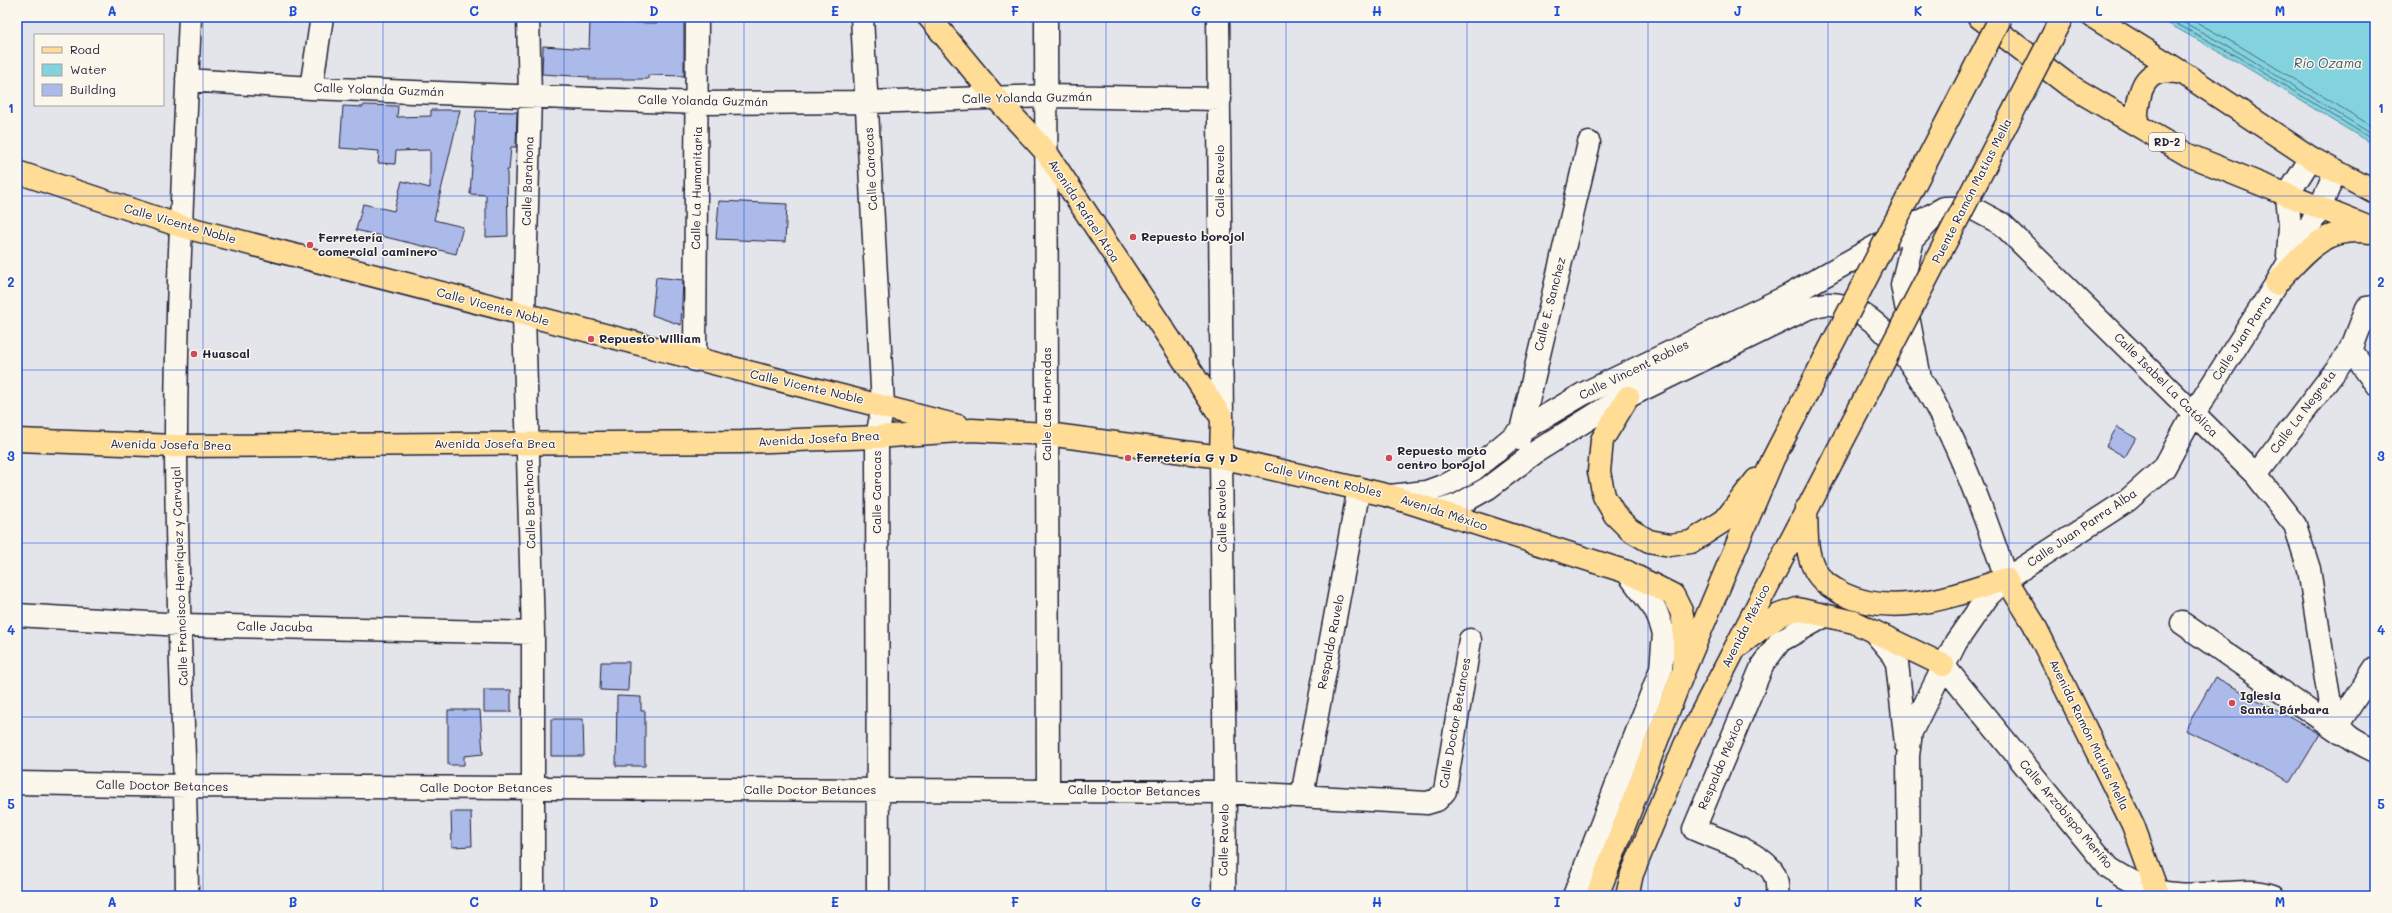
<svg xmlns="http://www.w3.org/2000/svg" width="2392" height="913" viewBox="0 0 2392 913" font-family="Mali,sans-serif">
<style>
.water{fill:#83d3df;stroke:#5c8c9d}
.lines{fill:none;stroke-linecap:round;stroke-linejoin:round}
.shore{stroke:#49697d;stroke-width:1}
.building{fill:#acbaea;stroke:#22223b}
.minor-casing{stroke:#22223b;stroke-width:25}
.major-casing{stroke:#22223b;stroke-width:25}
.minor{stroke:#fbf7ec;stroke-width:22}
.major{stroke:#ffdd96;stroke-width:22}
.major-bridge-casing{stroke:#22223b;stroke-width:25;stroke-linecap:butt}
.major-bridge{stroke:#ffdd96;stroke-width:22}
.grid{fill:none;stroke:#1d4ed8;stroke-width:1;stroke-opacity:0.55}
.poi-dot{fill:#d1495b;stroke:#fbf7ec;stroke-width:1.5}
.labels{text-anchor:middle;stroke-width:3;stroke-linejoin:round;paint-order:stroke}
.shield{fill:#fbf7ec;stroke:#636270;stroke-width:1}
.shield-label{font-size:11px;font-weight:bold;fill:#22223b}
.street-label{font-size:12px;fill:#22223b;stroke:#fbf7ec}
.poi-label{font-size:12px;font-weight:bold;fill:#22223b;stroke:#fbf7ec;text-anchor:start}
.water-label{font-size:13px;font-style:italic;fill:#3f576c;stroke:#fbf7ec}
.neatline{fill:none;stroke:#1d4ed8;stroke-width:1.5}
.grid-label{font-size:13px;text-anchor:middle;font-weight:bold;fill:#1d4ed8}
</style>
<rect width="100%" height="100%" fill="#e3e5eb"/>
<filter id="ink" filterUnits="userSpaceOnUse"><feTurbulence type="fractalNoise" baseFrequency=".025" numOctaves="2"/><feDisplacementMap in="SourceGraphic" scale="8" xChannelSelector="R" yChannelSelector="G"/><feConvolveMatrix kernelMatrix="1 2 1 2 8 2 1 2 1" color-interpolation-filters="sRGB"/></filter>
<g filter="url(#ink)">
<path class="water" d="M2156,17H2375V146L2236,61Z"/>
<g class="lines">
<path class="shore" d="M2164,17L2238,57L2375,141
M2174,17L2240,53L2375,136
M2187,17L2243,48L2375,128"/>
</g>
<path class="building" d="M657,17H684V76L648,75V79H589V77L542,74L543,46L589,49L590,22L657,23Z
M364,105L398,106L397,117L431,116V110H460L434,220L463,227L456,254L356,230L363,204L394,211L402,181L430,188V150L396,151L395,164L378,163L379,151L340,148L343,106L363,107Z
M476,111L517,112L516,147H511L509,170H507L508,236L486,237V195L470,194Z
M719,201L787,204L785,242L716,239Z
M656,277L683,280L681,325L652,315Z
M2117,427L2136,438L2125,457L2106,446Z
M601,662H629L628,691L600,690Z
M2215,677L2320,734L2291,782L2185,730Z
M484,690H511V712H484Z
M617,696L641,697V711H645V766H616Z
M448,710H480L483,754L464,756V765H448Z
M551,719H583L584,756H551Z
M451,812H471L472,846L452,847Z"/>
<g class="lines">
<defs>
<path id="minor" d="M528,17L530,96L524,315L533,633V896
M862,17L883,405L877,437L878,896
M1046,17L1048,790
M1218,17L1222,418
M187,80L311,88L698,103L868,102L1046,96L1220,99
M311,88L322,17
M2288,256L2290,225L2287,196L2311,158
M2375,307L2367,308L2351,350L2375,383
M695,360L697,17
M1919,373L1902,285L1913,239L1930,221
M1519,439L1589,143
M1221,457L1225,792L1224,896
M2256,475L2351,350
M1390,496L1426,492L1448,484L1473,470L1520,431L1583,394L1788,296L1944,208L1970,207L2002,224L2256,475L2295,525L2309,569L2331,711C2341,735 2352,740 2375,751
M1438,511L1458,505L1488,488L1537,451L1609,406L1806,309C1813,307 1823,303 1830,304C1915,305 1984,512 2006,579
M17,615L181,625L533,633
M2182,623L2341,733
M1874,632L1891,652L1897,663L1906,744
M1943,665L2109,868C2153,897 2173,896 2225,893C2242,892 2257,890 2273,896
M2337,726L2375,668
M17,783L187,786L1225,792L1427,803L1437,800L1445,791L1470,640
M1302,796L1359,488
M187,896C186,746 176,596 176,445C176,303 184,160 190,17
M1574,896L1661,669L1664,633L1656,611L1627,572
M1777,896C1778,888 1777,876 1771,869C1755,850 1717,839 1694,829L1763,664L1780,641L1823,617
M1909,896L1908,756L1911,732L1956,642L1988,596L2006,579L2128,500L2164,468L2194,413L2276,284L2320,208L2335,172"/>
<path id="major" d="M929,17L996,98L1046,152L1222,418L1221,457
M1979,17L2067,84L2188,155L2375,230
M2093,17L2183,73L2311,158L2375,192
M2136,123C2138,105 2138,77 2160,72C2167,71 2176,72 2183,73
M17,172L181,226L958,426
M2276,284C2303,255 2324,225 2369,232
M1628,397L1602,440L1599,472L1604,496L1615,515L1630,530L1649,541L1670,545L1691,542L1725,520L1756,480
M17,440L176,446L742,442L877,437L972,430L1047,434L1221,457L1390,496L1627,572L1673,595L1681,611L1684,624V670
M1806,509C1807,528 1805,548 1813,566C1819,580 1830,587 1843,594C1896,619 1955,595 2006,579L2034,624L2133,825L2159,896
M1738,646L1779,615L1797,609L1854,622L1943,665
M1597,896L1684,670L1773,459L1824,360
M1627,896L1632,874L1685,745L1882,365"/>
</defs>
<use href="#minor" class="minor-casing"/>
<use href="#major" class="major-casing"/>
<use href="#minor" class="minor"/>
<use href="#major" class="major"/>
<defs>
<path id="major-bridge" d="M1824,360L2001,17
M1882,365L2062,17"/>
</defs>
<use href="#major-bridge" class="major-bridge-casing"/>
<use href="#major-bridge" class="major-bridge"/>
</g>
</g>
<path class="grid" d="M203,17V896M383,17V896M564,17V896M744,17V896M925,17V896M1106,17V896M1286,17V896M1467,17V896M1648,17V896M1828,17V896M2009,17V896M2189,17V896M17,196H2375M17,370H2375M17,543H2375M17,717H2375"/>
<g class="poi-dot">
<circle cx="1133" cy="237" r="4"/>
<circle cx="310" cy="245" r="4"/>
<circle cx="591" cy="339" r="4"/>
<circle cx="194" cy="354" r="4"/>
<circle cx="1128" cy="458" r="4"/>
<circle cx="1389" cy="458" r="4"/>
<circle cx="2232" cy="703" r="4"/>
</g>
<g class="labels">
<rect class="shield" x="2149" y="133" width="36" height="18" rx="3"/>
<g class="shield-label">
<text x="2167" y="146">RD-2</text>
</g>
<g class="street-label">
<text transform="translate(379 90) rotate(2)" y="4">Calle Yolanda Guzmán</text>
<text transform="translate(1027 98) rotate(-1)" y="4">Calle Yolanda Guzmán</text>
<text transform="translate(703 101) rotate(1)" y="4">Calle Yolanda Guzmán</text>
<text transform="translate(871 169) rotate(-93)" y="4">Calle Caracas</text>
<text transform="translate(528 181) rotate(-88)" y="4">Calle Barahona</text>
<text transform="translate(1220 181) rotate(-90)" y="4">Calle Ravelo</text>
<text transform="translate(697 188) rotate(-89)" y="4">Calle La Humanitaria</text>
<text transform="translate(1972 191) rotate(-63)" y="4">Puente Ramón Matías Mella</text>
<text transform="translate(1084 211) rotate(57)" y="4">Avenida Rafael Atoa</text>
<text transform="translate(180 224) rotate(16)" y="4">Calle Vicente Noble</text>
<text transform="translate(1550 304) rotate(-76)" y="4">Calle E. Sanchez</text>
<text transform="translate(493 307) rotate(15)" y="4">Calle Vicente Noble</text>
<text transform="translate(2242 338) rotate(-57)" y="4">Calle Juan Parra</text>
<text transform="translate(1634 370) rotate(-26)" y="4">Calle Vincent Robles</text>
<text transform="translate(2166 385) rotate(45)" y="4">Calle Isabel La Católica</text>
<text transform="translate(807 387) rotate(13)" y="4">Calle Vicente Noble</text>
<text transform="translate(1047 404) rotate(-90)" y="4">Calle Las Honradas</text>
<text transform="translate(2303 412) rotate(-53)" y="4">Calle La Negreta</text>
<text transform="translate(819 439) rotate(-3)" y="4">Avenida Josefa Brea</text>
<text x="495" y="448">Avenida Josefa Brea</text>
<text transform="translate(171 445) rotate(1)" y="4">Avenida Josefa Brea</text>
<text transform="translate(1323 480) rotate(13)" y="4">Calle Vincent Robles</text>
<text transform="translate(877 492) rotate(-90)" y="4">Calle Caracas</text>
<text transform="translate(530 504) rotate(-92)" y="4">Calle Barahona</text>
<text transform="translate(1444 513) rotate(18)" y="4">Avenida México</text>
<text transform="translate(1222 516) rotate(-91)" y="4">Calle Ravelo</text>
<text transform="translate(2082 528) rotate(-34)" y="4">Calle Juan Parra Alba</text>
<text transform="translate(180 576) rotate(-92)" y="4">Calle Francisco Henríquez y Carvajal</text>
<text transform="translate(1746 626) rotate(-63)" y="4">Avenida México</text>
<text transform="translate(275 627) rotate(1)" y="4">Calle Jacuba</text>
<text transform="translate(1331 642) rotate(-79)" y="4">Respaldo Ravelo</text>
<text transform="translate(1455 723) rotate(-80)" y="4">Calle Doctor Betances</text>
<text transform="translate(2089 735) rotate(64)" y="4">Avenida Ramón Matías Mella</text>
<text transform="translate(1721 764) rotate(-67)" y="4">Respaldo México</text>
<text transform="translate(162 786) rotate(1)" y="4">Calle Doctor Betances</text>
<text x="486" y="792">Calle Doctor Betances</text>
<text x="810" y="794">Calle Doctor Betances</text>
<text transform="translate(1134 791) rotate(1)" y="4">Calle Doctor Betances</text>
<text transform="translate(2066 814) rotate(50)" y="4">Calle Arzobispo Meriño</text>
<text transform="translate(1224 840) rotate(-89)" y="4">Calle Ravelo</text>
</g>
<g class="poi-label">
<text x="1141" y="241">Repuesto borojol</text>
<text x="318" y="242">Ferretería<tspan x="318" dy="14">comercial caminero</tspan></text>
<text x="599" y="343">Repuesto William</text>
<text x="202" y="358">Huascal</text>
<text x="1397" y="455">Repuesto moto<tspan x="1397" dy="14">centro borojol</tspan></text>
<text x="1136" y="462">Ferretería G y D</text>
<text x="2240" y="700">Iglesia<tspan x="2240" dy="14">Santa Bárbara</tspan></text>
</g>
<g class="water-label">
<text x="2328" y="68">Río Ozama</text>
</g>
</g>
<rect width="2392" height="913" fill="none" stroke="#fbf7ec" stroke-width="44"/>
<rect x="34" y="34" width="130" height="72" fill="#fbf7ec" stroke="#a4a2a5"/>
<rect x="42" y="47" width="20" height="6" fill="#ffdd96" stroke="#a4a2a5"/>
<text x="70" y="54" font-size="12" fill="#22223b">Road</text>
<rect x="42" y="64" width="20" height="12" fill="#83d3df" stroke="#a4a2a5"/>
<text x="70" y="74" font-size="12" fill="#22223b">Water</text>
<rect x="42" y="84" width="20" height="12" fill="#acbaea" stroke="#a4a2a5"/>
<text x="70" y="94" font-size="12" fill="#22223b">Building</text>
<rect x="22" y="22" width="2348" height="869" class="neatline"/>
<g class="grid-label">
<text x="112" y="16">A</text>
<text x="293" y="16">B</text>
<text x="474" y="16">C</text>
<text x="654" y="16">D</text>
<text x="835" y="16">E</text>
<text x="1015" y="16">F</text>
<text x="1196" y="16">G</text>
<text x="1377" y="16">H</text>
<text x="1557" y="16">I</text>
<text x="1738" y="16">J</text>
<text x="1918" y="16">K</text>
<text x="2099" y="16">L</text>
<text x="2280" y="16">M</text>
<text x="11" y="113">1</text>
<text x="2381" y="113">1</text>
<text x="11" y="287">2</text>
<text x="2381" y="287">2</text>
<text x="11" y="461">3</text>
<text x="2381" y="461">3</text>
<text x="11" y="635">4</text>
<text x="2381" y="635">4</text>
<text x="11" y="809">5</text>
<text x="2381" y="809">5</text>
<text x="112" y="907">A</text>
<text x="293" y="907">B</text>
<text x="474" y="907">C</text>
<text x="654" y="907">D</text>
<text x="835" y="907">E</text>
<text x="1015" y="907">F</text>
<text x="1196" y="907">G</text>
<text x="1377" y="907">H</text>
<text x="1557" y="907">I</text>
<text x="1738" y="907">J</text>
<text x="1918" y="907">K</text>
<text x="2099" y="907">L</text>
<text x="2280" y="907">M</text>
</g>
</svg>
